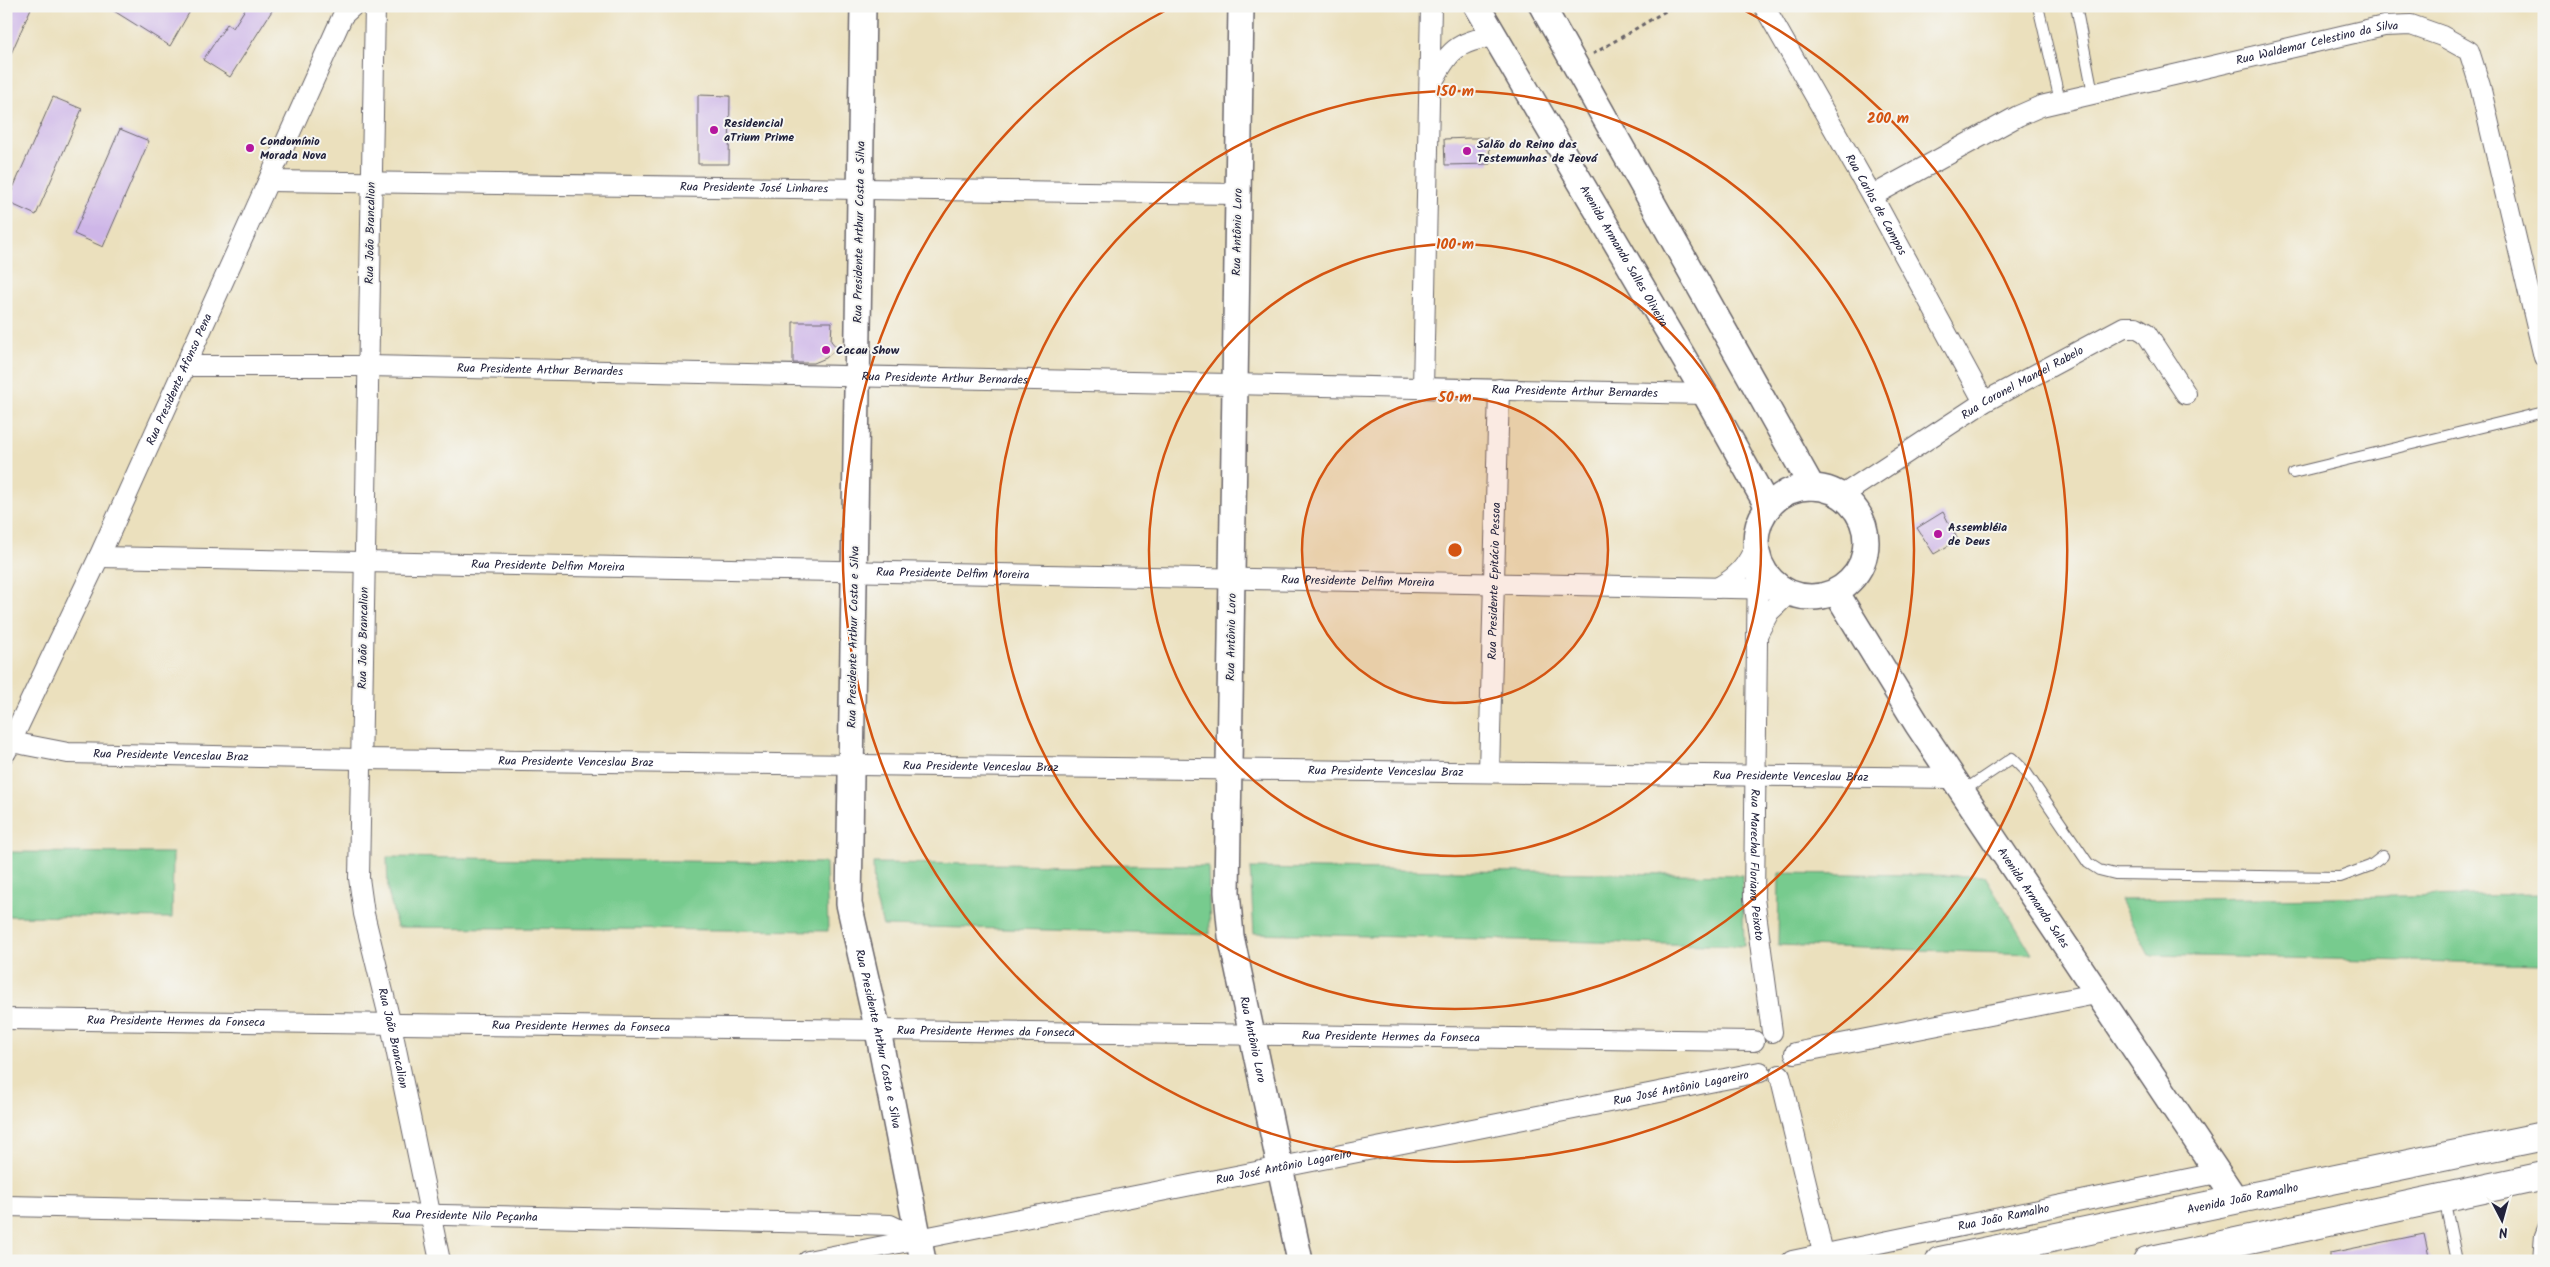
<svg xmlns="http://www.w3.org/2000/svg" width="2550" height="1267" viewBox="0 0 2550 1267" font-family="Kalam,sans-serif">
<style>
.green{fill:#77cb8e;stroke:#4c7664}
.building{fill:#ceb6e8}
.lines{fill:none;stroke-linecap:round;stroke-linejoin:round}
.service-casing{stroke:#686468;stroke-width:12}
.minor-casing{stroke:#686468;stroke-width:22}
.tertiary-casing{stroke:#686468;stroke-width:28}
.trunk-casing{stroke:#686468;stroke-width:30}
.path{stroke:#686468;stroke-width:3;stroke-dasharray:4 4;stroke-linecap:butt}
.service{stroke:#fff;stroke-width:10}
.minor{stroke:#fff;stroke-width:20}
.tertiary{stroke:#fff;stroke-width:25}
.trunk{stroke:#fff;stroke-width:28}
.ring{fill:none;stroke:#d45411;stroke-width:2.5}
.poi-dot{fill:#b5179e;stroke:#f6f6f2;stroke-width:2}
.labels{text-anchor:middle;stroke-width:4;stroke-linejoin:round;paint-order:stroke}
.street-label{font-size:12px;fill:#22223b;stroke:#f6f6f2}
.poi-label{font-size:12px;font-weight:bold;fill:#22223b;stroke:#f6f6f2;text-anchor:start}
.centre{fill:#d45411;stroke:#f6f6f2;stroke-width:2.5}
.ring-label{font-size:15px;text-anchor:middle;font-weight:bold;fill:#d45411;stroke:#f6f6f2;stroke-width:4;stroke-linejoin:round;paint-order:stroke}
</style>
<rect width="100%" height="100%" fill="#f6f6f2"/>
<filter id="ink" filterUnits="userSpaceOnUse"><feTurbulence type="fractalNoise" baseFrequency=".02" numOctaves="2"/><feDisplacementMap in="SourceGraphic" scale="10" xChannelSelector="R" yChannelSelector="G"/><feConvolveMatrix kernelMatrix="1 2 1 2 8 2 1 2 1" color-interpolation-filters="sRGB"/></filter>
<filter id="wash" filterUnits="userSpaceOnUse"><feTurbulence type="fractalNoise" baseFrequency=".0096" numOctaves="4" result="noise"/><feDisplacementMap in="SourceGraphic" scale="20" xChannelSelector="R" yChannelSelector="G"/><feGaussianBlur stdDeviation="1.12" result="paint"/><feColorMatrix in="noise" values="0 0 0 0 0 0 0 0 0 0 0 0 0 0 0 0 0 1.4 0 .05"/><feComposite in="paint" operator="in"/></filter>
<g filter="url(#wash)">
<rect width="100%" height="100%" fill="#ebe0bd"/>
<path class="green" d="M6,852L173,853L172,918L6,916Z
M387,857L826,863L828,931L397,927L388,891Z
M873,863L1208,866L1210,934L883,926L874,894Z
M1250,868L1742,875L1744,946L1254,933Z
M1779,873L1985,876L2032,954L1778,945Z
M2544,894V964L2149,955L2120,900Z"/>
<g id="blocks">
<path class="building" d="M6,6H32L6,65Z
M106,6H193L170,46Z
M247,6H275L230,77L203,60L227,24L233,28Z
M698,95L730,96L729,164H698Z
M53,97L82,109L36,215L7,202Z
M120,129L149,141L103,247L74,234Z
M1470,138H1489L1490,164L1445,165L1444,139Z
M793,322H832L831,341L837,348L826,358L814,363H793Z
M1943,512L1958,540L1934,554L1917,528Z
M2424,1234L2430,1261H2330V1253Z"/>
</g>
</g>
<g filter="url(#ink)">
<use href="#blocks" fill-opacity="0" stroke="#686468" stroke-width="1"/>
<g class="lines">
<defs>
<path id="service" d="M2038,6L2060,101
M2076,6L2093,93
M2293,473L2544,412
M1963,791L2012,758L2026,772L2088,863L2099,870L2115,874L2340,877L2370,866L2383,856
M2444,1198L2457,1261
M2538,1261L2540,1235L2544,1225"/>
<g id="minor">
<path id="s1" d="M375,6L359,878L364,914L391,1025L440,1261"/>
<path id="s2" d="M1764,6L1872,196L1984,402"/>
<path d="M1431,85C1448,51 1457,41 1495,36"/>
<path id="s3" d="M269,181L1238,194"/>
<path id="s4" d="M1872,196L2018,116L2041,106L2384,26L2411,25L2442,36L2469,51L2480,86L2544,357"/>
<path id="s5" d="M185,366H368L1705,394"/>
<path d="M1423,388L1431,6"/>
<path id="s6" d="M1841,496L1984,402L2124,327H2136L2146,333L2186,394"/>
<path id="s7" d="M99,557L1783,589"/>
<path id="s8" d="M1758,557L1754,898L1772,1032"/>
<path d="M1717,588C1738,577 1747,566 1756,545"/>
<path d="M1758,633L1769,612L1789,593"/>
<path id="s9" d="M6,741L68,753L360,759L1954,778"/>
<path id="s10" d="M6,752L99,557L343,15L353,6"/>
<path id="s11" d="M1489,772L1499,389"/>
<path id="s12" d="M6,1019L1754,1041"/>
<path d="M1795,1053L2096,994"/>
<path d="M1780,1075L1825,1261"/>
<path id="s13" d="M6,1206L823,1223L890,1225L919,1239"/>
<path id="s14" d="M808,1261L1760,1072"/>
<path id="s15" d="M1792,1261L2217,1173"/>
</g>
<g id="tertiary">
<path id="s16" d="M863,6L849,904L878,1031L923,1261"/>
<path id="s17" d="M1241,6L1227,892L1231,936L1300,1261"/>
<path id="s18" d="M1477,6L1705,394L1768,507"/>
<path d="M1542,6L1812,487"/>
<circle cx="1811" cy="542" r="55"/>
<path id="s19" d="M1836,592L1917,724L2236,1200"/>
</g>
<g id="trunk">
<path id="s20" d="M1940,1261L2544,1136"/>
<path d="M2147,1261L2544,1176"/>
</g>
</defs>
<use href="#service" class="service-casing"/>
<use href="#minor" class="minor-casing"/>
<use href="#tertiary" class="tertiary-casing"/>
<use href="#trunk" class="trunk-casing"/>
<path class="path" d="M1593,54L1674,6"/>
<use href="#service" class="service"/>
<use href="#minor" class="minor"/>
<use href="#tertiary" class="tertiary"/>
<use href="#trunk" class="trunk"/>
</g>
</g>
<circle cx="1455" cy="550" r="153" fill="#d45411" fill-opacity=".12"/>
<g class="ring">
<circle cx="1455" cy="550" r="153"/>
<circle cx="1455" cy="550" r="306"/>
<circle cx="1455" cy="550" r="459"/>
<path d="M1738 7A612 612 0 1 1 1172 7"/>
</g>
<g class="poi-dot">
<circle cx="714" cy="130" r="5"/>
<circle cx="250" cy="148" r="5"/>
<circle cx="1467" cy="151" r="5"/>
<circle cx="826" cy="350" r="5"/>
<circle cx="1938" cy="534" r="5"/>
</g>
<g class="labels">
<g class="street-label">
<text dy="4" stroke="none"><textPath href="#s4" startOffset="475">Rua Waldemar Celestino da Silva</textPath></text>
<text dy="4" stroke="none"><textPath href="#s3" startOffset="485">Rua Presidente José Linhares</textPath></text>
<text dy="4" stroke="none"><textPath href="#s2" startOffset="228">Rua Carlos de Campos</textPath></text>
<text transform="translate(859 232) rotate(-89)" y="4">Rua Presidente Arthur Costa e Silva</text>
<text transform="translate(1237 232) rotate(-89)" y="4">Rua Antônio Loro</text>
<text transform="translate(370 233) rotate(-89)" y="4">Rua João Brancalion</text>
<text dy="4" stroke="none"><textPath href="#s18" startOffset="290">Avenida Armando Salles Oliveira</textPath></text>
<text dy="4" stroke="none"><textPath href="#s5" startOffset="355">Rua Presidente Arthur Bernardes</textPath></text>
<text dy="4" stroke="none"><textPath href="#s5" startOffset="760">Rua Presidente Arthur Bernardes</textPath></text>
<text dy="4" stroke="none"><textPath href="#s10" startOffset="411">Rua Presidente Afonso Pena</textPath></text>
<text dy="4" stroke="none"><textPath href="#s6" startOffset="214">Rua Coronel Manoel Rabelo</textPath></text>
<text dy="4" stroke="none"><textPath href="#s5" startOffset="1390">Rua Presidente Arthur Bernardes</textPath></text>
<text dy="4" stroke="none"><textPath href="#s7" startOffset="449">Rua Presidente Delfim Moreira</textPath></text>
<text dy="4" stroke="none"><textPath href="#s7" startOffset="854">Rua Presidente Delfim Moreira</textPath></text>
<text dy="4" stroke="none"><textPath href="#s7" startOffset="1259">Rua Presidente Delfim Moreira</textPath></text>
<text dy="4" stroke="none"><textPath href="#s11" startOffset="191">Rua Presidente Epitácio Pessoa</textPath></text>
<text transform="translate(853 637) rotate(-89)" y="4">Rua Presidente Arthur Costa e Silva</text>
<text transform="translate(1231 637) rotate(-89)" y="4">Rua Antônio Loro</text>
<text transform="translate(363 638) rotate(-89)" y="4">Rua João Brancalion</text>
<text dy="4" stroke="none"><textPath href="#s9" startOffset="166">Rua Presidente Venceslau Braz</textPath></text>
<text dy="4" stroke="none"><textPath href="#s9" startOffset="571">Rua Presidente Venceslau Braz</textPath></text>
<text dy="4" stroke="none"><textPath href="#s9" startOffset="976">Rua Presidente Venceslau Braz</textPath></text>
<text dy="4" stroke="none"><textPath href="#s9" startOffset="1381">Rua Presidente Venceslau Braz</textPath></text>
<text dy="4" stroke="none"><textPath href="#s9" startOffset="1786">Rua Presidente Venceslau Braz</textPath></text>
<text dy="4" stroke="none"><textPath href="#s8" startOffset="308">Rua Marechal Floriano Peixoto</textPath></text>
<text dy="4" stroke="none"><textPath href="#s19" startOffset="364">Avenida Armando Sales</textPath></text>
<text dy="4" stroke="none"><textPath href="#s12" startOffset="170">Rua Presidente Hermes da Fonseca</textPath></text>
<text dy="4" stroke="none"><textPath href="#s12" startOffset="575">Rua Presidente Hermes da Fonseca</textPath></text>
<text dy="4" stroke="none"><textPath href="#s12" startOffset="980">Rua Presidente Hermes da Fonseca</textPath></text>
<text dy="4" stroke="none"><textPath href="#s12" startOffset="1385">Rua Presidente Hermes da Fonseca</textPath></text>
<text dy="4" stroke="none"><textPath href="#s1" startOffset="1036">Rua João Brancalion</textPath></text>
<text dy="4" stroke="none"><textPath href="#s16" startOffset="1036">Rua Presidente Arthur Costa e Silva</textPath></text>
<text dy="4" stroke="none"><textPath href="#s17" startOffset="1036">Rua Antônio Loro</textPath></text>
<text dy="4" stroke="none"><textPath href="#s14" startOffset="890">Rua José Antônio Lagareiro</textPath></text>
<text dy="4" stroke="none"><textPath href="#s14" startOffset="485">Rua José Antônio Lagareiro</textPath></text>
<text dy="4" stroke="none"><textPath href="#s20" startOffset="309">Avenida João Ramalho</textPath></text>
<text dy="4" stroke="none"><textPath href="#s13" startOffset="459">Rua Presidente Nilo Peçanha</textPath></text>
<text dy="4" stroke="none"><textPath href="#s15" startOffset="216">Rua João Ramalho</textPath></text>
</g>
<g class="poi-label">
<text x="724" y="127">Residencial<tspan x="724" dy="14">aTrium Prime</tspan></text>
<text x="260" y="145">Condomínio<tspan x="260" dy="14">Morada Nova</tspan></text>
<text x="1477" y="148">Salão do Reino das<tspan x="1477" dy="14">Testemunhas de Jeová</tspan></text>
<text x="836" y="354">Cacau Show</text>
<text x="1948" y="531">Assembléia<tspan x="1948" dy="14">de Deus</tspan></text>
</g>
</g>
<circle cx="1455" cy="550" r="8" class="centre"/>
<g class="ring-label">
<text x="1455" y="96">150 m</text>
<text x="1888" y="123">200 m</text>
<text x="1455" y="249">100 m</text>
<text x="1455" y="402">50 m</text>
</g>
<rect width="2550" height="1267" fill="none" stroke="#f6f6f2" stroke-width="25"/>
<g transform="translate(2502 1220) rotate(174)" stroke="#f6f6f2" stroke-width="4" paint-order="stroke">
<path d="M0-4L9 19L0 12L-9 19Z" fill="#22223b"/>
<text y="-8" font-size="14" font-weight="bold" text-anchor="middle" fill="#22223b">N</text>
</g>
</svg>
